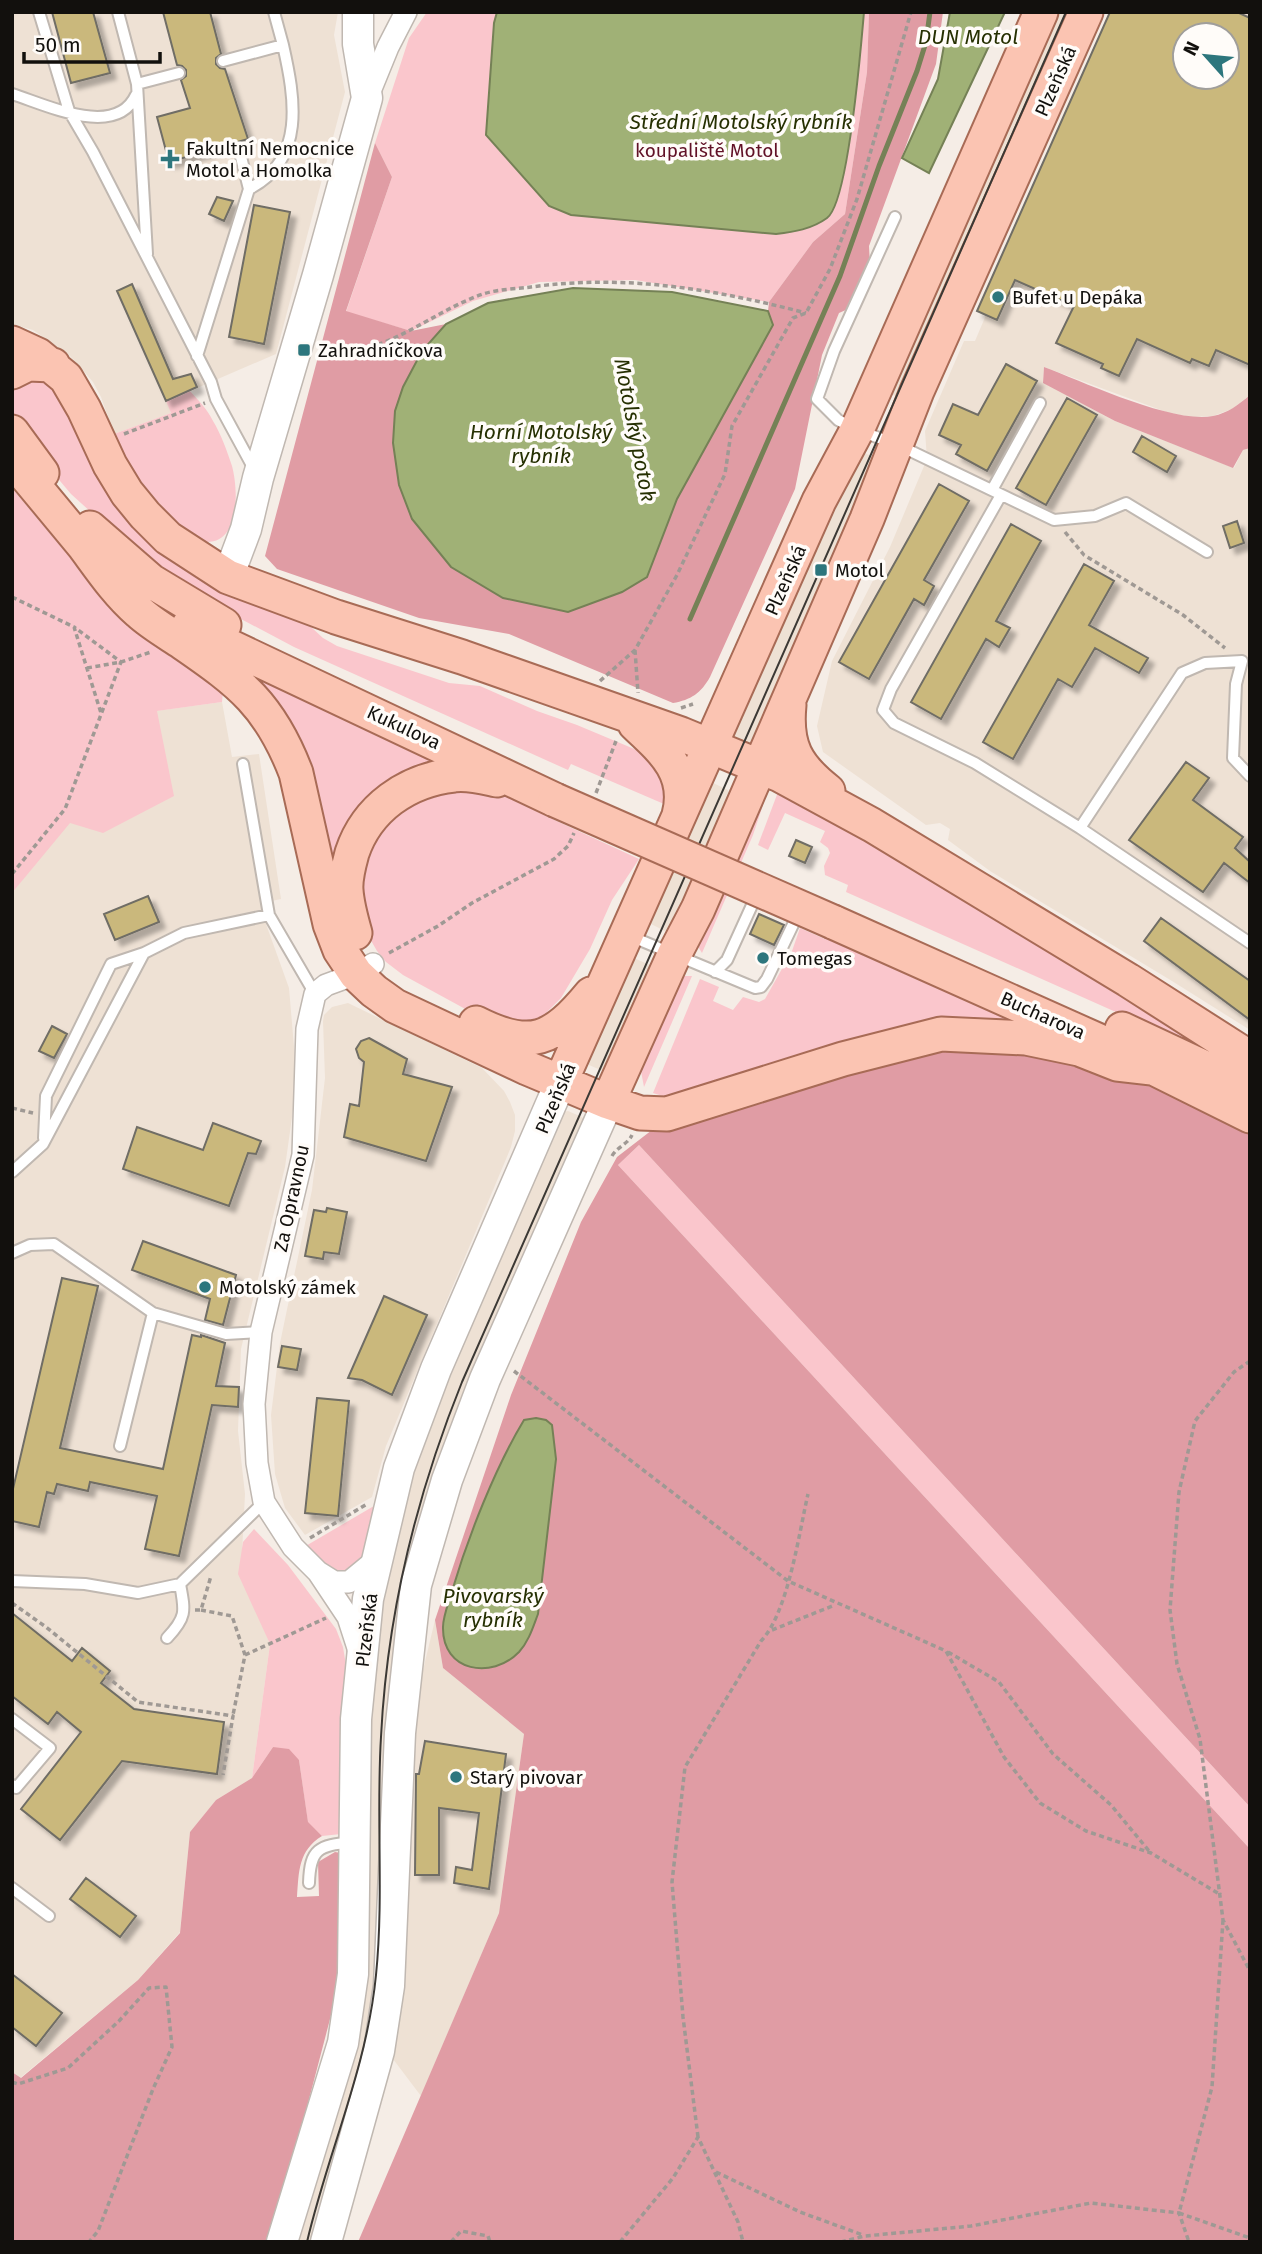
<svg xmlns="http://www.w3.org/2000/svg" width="1262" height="2254" viewBox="0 0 1262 2254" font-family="'Fira Sans',sans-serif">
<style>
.built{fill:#eee1d4;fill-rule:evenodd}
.green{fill:#fac6cc}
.forest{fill:#e09ca4}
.water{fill:#a0b176;stroke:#758156;stroke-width:2}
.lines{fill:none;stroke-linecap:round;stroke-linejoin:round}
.stream{stroke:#758156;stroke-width:5}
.building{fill:#cab87b;stroke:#6f6d65;stroke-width:2;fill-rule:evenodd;filter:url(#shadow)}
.lane-casing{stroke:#c0b8b1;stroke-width:14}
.street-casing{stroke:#c0b8b1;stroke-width:24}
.secondary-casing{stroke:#c0b8b1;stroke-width:33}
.primary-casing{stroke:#a86b56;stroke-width:37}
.path{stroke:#9f9994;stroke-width:3.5;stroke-dasharray:5 3.5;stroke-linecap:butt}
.lane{stroke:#fff;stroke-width:10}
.street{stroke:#fff;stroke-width:21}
.secondary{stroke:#fff;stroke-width:30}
.primary{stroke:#fbc4b2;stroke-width:33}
.tram{stroke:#3c3935;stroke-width:2}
.primary-bridge-casing{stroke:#a86b56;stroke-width:37;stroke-linecap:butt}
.primary-bridge{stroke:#fbc4b2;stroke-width:33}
.poi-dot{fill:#2d767d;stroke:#fffcf9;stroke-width:2.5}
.labels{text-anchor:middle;stroke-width:7;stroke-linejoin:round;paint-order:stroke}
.street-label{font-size:19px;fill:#12100d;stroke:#fffcf9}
.poi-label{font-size:19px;fill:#12100d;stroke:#fffcf9;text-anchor:start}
.park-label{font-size:19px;fill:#611126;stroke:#fffcf9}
.water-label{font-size:21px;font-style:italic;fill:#263002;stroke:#fffcf9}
</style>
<defs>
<filter id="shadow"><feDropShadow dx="6" dy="6" stdDeviation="2" flood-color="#0004"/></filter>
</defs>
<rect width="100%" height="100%" fill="#f5ede6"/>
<path class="built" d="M12,12H338L334,35L345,92L276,354L167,401L171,413L114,434L101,397L93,382L80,367L69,355L33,330L12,324Z
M1050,12H1074L900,398L887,392Z
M1110,12H1250V395L1232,409L1213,416L1192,417L1169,413L1044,367L1043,382L1115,421L1234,468L1243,450L1250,448V1030L1172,981L990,871L948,840L950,829L940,823L926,825L823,752L817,726L832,661L890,547L927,459L925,431L964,341H975L986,315ZM1185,35H1227V77H1185Z
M860,451L878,459L753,752L725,739Z
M222,702L232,757L259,754L281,899L262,903L266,924L289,988L297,1082L285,1167L241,1349L238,1431L245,1494L241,1572L270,1644L252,1778L216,1800L190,1832L180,1932L138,1980L20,2078L12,2072V893L156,711Z
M711,782L728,790L729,793L672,927L665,931L651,924L649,920Z
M636,959L650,965L652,969L607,1071H603L589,1065L586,1061L631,960Z
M348,1003L482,1068L504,1091L510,1102L515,1115V1131L511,1147L386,1446L372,1497L305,1535L285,1508L275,1474L271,1415L280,1343L312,1190L325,1078L323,1021L324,1015L332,1007Z
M568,1111L582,1117L585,1122L437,1473L379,1998L315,2242H292L312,2173L366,1759L377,1610L422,1439L564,1112Z
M435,1620L443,1668L524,1734L499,1913L421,2096L393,2059L403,1991L412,1716Z"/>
<path class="green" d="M427,12H869L867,72L845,214L813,242L769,302L635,280L539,282L473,301L411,331L346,312L392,177L375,143L409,38Z
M27,375L51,384L73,415L111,492L297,614L323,638L337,646L449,683L480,686L537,711L577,725L651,756L664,787V804L571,764L568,770L294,647L224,610L134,551L71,494L17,430L12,423V383Z
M190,391C198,400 208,410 213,421C221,434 227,451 232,466C238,488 241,542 207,542C190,542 140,483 131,468C124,457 120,445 114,434L171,413L166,401Z
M12,488L94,586L224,681L222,702L157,711L174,796L103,833L70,823L12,893Z
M228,657L460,761L422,770L332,878Z
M772,778L753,835L702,953L697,945Z
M781,784L1250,1069L1145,1025L846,892L848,885L825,875L824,866L830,853L828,848L820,842L825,831L785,813L768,850L758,845Z
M479,786L550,812L548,817L639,859L612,900L590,949L561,998L537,1022L540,1029L480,1017L403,975L386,962L377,951L369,937L358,904L370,836L414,796Z
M800,928L825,939L827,935L1013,1017V1021L932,1022L903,1027L672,1099L653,1093L700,979L719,987L713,1001L733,1010L743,997L759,1002L765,999L792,951Z
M684,976H692L644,1087L640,1066L680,978Z
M639,1145L1250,1807V1849L618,1165Z
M379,1503C374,1527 367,1587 328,1570C319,1567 311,1554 304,1547Z
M254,1529L288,1565L336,1629L343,1647L346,1665L341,1834L322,1836L308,1823L299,1760L273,1747L252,1778L270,1644L238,1574L243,1542Z"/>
<path class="forest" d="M869,12H943L936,64L869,246L870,265L848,309L839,313L822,355L795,489L710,677C701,693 691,700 673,703L509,634L419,618L277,569L265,556L375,143L392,177L346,311L411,331L446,324L422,351L403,387L647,577L677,499L773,325L768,311L769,302L813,242L845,214L867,72Z
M1044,367C1084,382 1173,424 1213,416C1228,413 1238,405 1250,395V448L1243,450L1233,468L1115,421L1043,383Z
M943,1050L1024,1054L1074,1065L1113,1080L1147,1084L1250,1135V1807L639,1145L618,1165L1250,1849V2242H358L499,1913L524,1734L443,1668L435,1620L511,1395L581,1222L617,1157L652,1130L670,1131L847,1075Z
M273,1747L289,1749L299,1760L308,1822L322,1836C298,1851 299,1871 297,1897L319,1896L318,1862L335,1852L341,1853L340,1961L335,2000L285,2191L276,2242H12V2072L21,2078L138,1980L180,1933L190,1832L216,1800L252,1778Z"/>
<path class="water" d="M497,12H864C861,45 849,202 827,218C812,229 794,232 776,234L571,215L549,206L486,135L494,23Z
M950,12H1005L929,173L902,158L938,79Z
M573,288L672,292L768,311L773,325L677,499L647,577L622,592L568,612L503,598L451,567L412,519L399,485L393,443L395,411L403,387L422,351L446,324L488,303Z
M536,1418L546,1420L552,1425L556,1459L538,1614C533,1627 529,1641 519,1652C492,1680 442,1672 443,1627C443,1616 449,1602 452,1591C468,1537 495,1468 524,1420Z"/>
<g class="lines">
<path class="stream" d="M690,619L840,276L879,166L917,71L926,42L930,12"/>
</g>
<path class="building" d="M52,12H93L110,73L71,83Z
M163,12H210L221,54L216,58V64L220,68L225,69L248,139L169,162L157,117L190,108L181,80L186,76V70L182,66L177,65Z
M1110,12H1237L1250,18V365L1216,350L1209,366L1192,359L1190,363L1137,339L1119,376L1101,368L1103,364L1056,343L1074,306L1015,280L997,320L977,311ZM1185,35H1227V77H1185Z
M217,197L233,201L224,221L209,214Z
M254,205L290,212L264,344L229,337Z
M132,284L173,379L191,374L197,387L166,401L117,291Z
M1006,364L1037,381L987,471L956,454L961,445L939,435L953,404L978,415Z
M1067,398L1097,415L1046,505L1016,488Z
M1142,436L1176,456L1167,472L1133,452Z
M939,484L969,501L924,580L934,586L924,605L914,599L869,679L839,662Z
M1237,521L1244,543L1230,548L1223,526Z
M1011,524L1041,541L996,621L1010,628L999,647L986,639L941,719L911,702Z
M1084,564L1114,581L1089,625L1148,658L1139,673L1095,648L1072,687L1058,679L1013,759L983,742Z
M1186,762L1209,778L1193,800L1243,837L1235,848L1250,862V883L1224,863L1203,892L1129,840Z
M796,840L812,847L805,863L789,856Z
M148,896L159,922L115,940L104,914Z
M759,914L784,925L774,945L750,934Z
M1161,918L1250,981V1020L1144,941Z
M52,1026L67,1034L54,1058L39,1051Z
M369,1038L407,1059L403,1074L452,1087L426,1161L344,1137L350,1104L359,1106L364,1062L359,1058L356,1049L361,1041Z
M213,1123L261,1141L256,1154L248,1153L229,1206L123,1169L137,1127L203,1150Z
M327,1208L347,1212L339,1254L324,1252L323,1259L305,1256L314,1210L326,1212Z
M143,1241L236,1275L223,1325L205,1320L210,1299L132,1270Z
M62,1278L98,1286L60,1448L163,1469L192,1335L201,1337V1335L225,1343L216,1386L239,1387L238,1407L212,1405L179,1556L145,1549L157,1496L90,1482L88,1491L57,1484L54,1494L47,1492L39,1527L12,1521V1493Z
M384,1296L427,1315L392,1395L362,1380L348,1378Z
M282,1346L301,1349L297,1370L278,1367Z
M317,1398L349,1401L338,1516L305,1513Z
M12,1613L72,1661L82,1648L110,1671L101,1683L134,1709L224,1722L217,1774L122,1761L60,1840L21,1809L81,1732L57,1712L48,1724L12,1696Z
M425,1741L506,1754L489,1889L454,1883L456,1867L472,1870L479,1813L439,1808V1875H415L416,1774H419Z
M86,1878L136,1916L120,1937L70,1899Z
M12,1974L62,2013L36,2046L12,2027Z"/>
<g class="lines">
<defs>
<path id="lane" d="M39,12L69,111L93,152L211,382L216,399L254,469
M118,12L137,84L147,254
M223,61L283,45L274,12
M137,84L179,73
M12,94C47,105 116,139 136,95
M249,189C306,160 295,98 283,45
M895,217L834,351L817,399L838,420L857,430L896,444L1054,520L1095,516L1126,503L1207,552
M197,356L249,189L239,149
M992,490L1040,403
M1001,495L891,689L883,710L894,723L975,763L1080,828
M243,764L269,915L315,994
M1250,776L1233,758L1236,684L1242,661L1205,663L1182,673L1080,828L1250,943
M630,936L755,988L761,987L767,979L799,912
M715,972L727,960L758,892
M44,1138L46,1096L111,964L144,953
M12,1172L43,1144L144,953L184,933L269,915
M12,1253L30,1245L54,1244L153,1313
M120,1446L153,1313L226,1334L261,1332
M12,1581L85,1584L138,1593L180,1584L264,1502
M167,1638C187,1617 185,1611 180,1584
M12,1719L50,1748L16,1788L12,1785
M309,1883C310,1848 319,1846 351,1842
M12,1888L49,1916"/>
<path id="street" d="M368,96L388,47L406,12
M318,1572L334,1582H349L377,1559
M359,1651L348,1617L318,1572L293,1547L264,1502L257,1463L254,1404L261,1332L303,1155L307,1029L315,994L326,985L356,974L373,964"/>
<path id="secondary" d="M228,577L246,529L258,478L318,275L367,98L358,44V12
M282,2242L343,2043L353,1974L356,1719L368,1599L399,1468L436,1369L561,1081
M326,2242L379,2051L389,1986L400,1733L416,1585L447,1480L485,1379L608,1102"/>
<path id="primary" d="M12,343L38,355L66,378L84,409L110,465L127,493L145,515L168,538L228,577L336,617L462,657L681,734L780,775L872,825L1128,980L1250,1058
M12,372L28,364L53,365
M12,432L42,473
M12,459L84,546L100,561
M90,528L151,581L224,625
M84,546C101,569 117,593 139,612C152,624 168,633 183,643C241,683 270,705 296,773L330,924L340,950L356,974L374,991L395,1006L527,1068L608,1102L640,1113L667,1114L843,1059L941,1034L1026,1038L1079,1049L1117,1064L1152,1068
M189,625L212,638L555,800
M789,705C785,746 796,766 828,791
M635,724C663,750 690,773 679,815
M833,922L1097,1040L1250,1116
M355,933C351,919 347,905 346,890C345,878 349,864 352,853C367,808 407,780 454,775C468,773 483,777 497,780
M476,1023C531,1051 553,1040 591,994
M1122,1029L1250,1089
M561,1081L819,501L857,430L1041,12
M608,1102L674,955L698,909L867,519L917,391L1086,12"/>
</defs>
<use href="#lane" class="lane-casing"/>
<use href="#street" class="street-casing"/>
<use href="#secondary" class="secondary-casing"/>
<use href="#primary" class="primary-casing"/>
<path class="path" d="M319,353C343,352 370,349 392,339C423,325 451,305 483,294C498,289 516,289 531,287C625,274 714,289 806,313
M124,434L205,403
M1065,532L1084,555L1183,615L1225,648
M12,597L74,627L101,713
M635,650L638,693
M87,668L121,662L151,652
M600,681L635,650L677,575L725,474L732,426L793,318L806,313L830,269L857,199L911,12
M681,708L693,704
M596,793L616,741
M12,874L65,809L121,662L74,627
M389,953L438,926L472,903L554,859L568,846L574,833
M12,1108L33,1113
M612,1156C617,1147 628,1144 632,1135
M1250,1361L1234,1372L1195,1421L1179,1492L1170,1610L1177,1664L1200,1739L1223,1920L1250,1971
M514,1371L788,1581L946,1651L1004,1757L1040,1803L1086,1831L1151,1853L1221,1895
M310,1538L367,1504
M12,1603L46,1627L138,1702L233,1716L223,1775
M195,1610H201L211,1576
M201,1610L232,1616L245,1655L233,1715
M772,1630L835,1605
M948,1652L999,1682L1053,1754L1111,1805L1149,1851
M245,1655L326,1618
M1223,1920L1212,2087L1179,2213L1250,2238
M12,2082L18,2084L68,2068L119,2021L149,1988L166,1987L172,2047L153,2089L98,2231L89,2242
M698,2137L683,2017L672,1882L685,1767L761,1641C788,1613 799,1533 808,1494
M716,2172L800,2212L863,2235
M451,2242L461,2231L488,2236L490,2242
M620,2242L673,2178L698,2137L738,2222L743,2242
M841,2242L865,2236L971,2226L1091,2203L1179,2213L1189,2242"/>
<use href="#lane" class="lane"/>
<use href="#street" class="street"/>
<use href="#secondary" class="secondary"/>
<use href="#primary" class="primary"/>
<path class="tram" d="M307,2242C328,2152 367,2068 376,1975C384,1896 376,1816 381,1737C387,1614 416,1496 462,1382L1066,12"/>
<defs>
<path id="primary-bridge" d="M555,800L833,922"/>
</defs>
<use href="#primary-bridge" class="primary-bridge-casing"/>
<use href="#primary-bridge" class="primary-bridge"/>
</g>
<g class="poi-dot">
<path d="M166.5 148.5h7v7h7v7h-7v7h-7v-7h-7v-7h7z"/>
<circle cx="998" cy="297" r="7"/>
<rect x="297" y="343" width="14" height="14" rx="3.5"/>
<rect x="814" y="563" width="14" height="14" rx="3.5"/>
<circle cx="763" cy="958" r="7"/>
<circle cx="205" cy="1287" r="7"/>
<circle cx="456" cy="1777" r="7"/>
</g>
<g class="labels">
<g class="street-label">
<text transform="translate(1055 81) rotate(-66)" y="7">Plzeňská</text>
<text transform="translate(785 580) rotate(-66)" y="7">Plzeňská</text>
<text transform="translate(404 727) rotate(25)" y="7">Kukulova</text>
<text transform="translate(1043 1015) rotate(24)" y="7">Bucharova</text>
<text transform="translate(555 1098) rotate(-67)" y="7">Plzeňská</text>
<text transform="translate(291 1198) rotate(-78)" y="7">Za Opravnou</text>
<text transform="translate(366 1630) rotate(-83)" y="7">Plzeňská</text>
</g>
<g class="poi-label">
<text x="186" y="155">Fakultní Nemocnice<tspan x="186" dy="22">Motol a Homolka</tspan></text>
<text x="1012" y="304">Bufet u Depáka</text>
<text x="318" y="357">Zahradníčkova</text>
<text x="835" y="577">Motol</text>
<text x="777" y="965">Tomegas</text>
<text x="219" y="1294">Motolský zámek</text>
<text x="470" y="1784">Starý pivovar</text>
</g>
<g class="park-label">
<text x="707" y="157">koupaliště Motol</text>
</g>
<g class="water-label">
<text x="968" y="44">DUN Motol</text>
<text x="741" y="129">Střední Motolský rybník</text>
<text transform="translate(635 430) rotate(79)" y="7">Motolský potok</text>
<text x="541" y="439">Horní Motolský<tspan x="541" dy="24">rybník</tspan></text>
<text x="493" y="1603">Pivovarský<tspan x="493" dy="24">rybník</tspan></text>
</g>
</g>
<rect width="1262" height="2254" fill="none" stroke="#12100d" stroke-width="28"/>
<g transform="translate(1206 56) rotate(297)"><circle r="33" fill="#fffcf9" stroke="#a09e9b" stroke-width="2"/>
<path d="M0-5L12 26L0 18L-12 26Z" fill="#2d767d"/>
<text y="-10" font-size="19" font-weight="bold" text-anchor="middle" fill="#12100d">N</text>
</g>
<path d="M24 52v10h136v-10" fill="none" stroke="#12100d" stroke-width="3.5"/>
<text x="35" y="52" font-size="21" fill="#12100d" stroke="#fffcf9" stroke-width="5" paint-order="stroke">50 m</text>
</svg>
